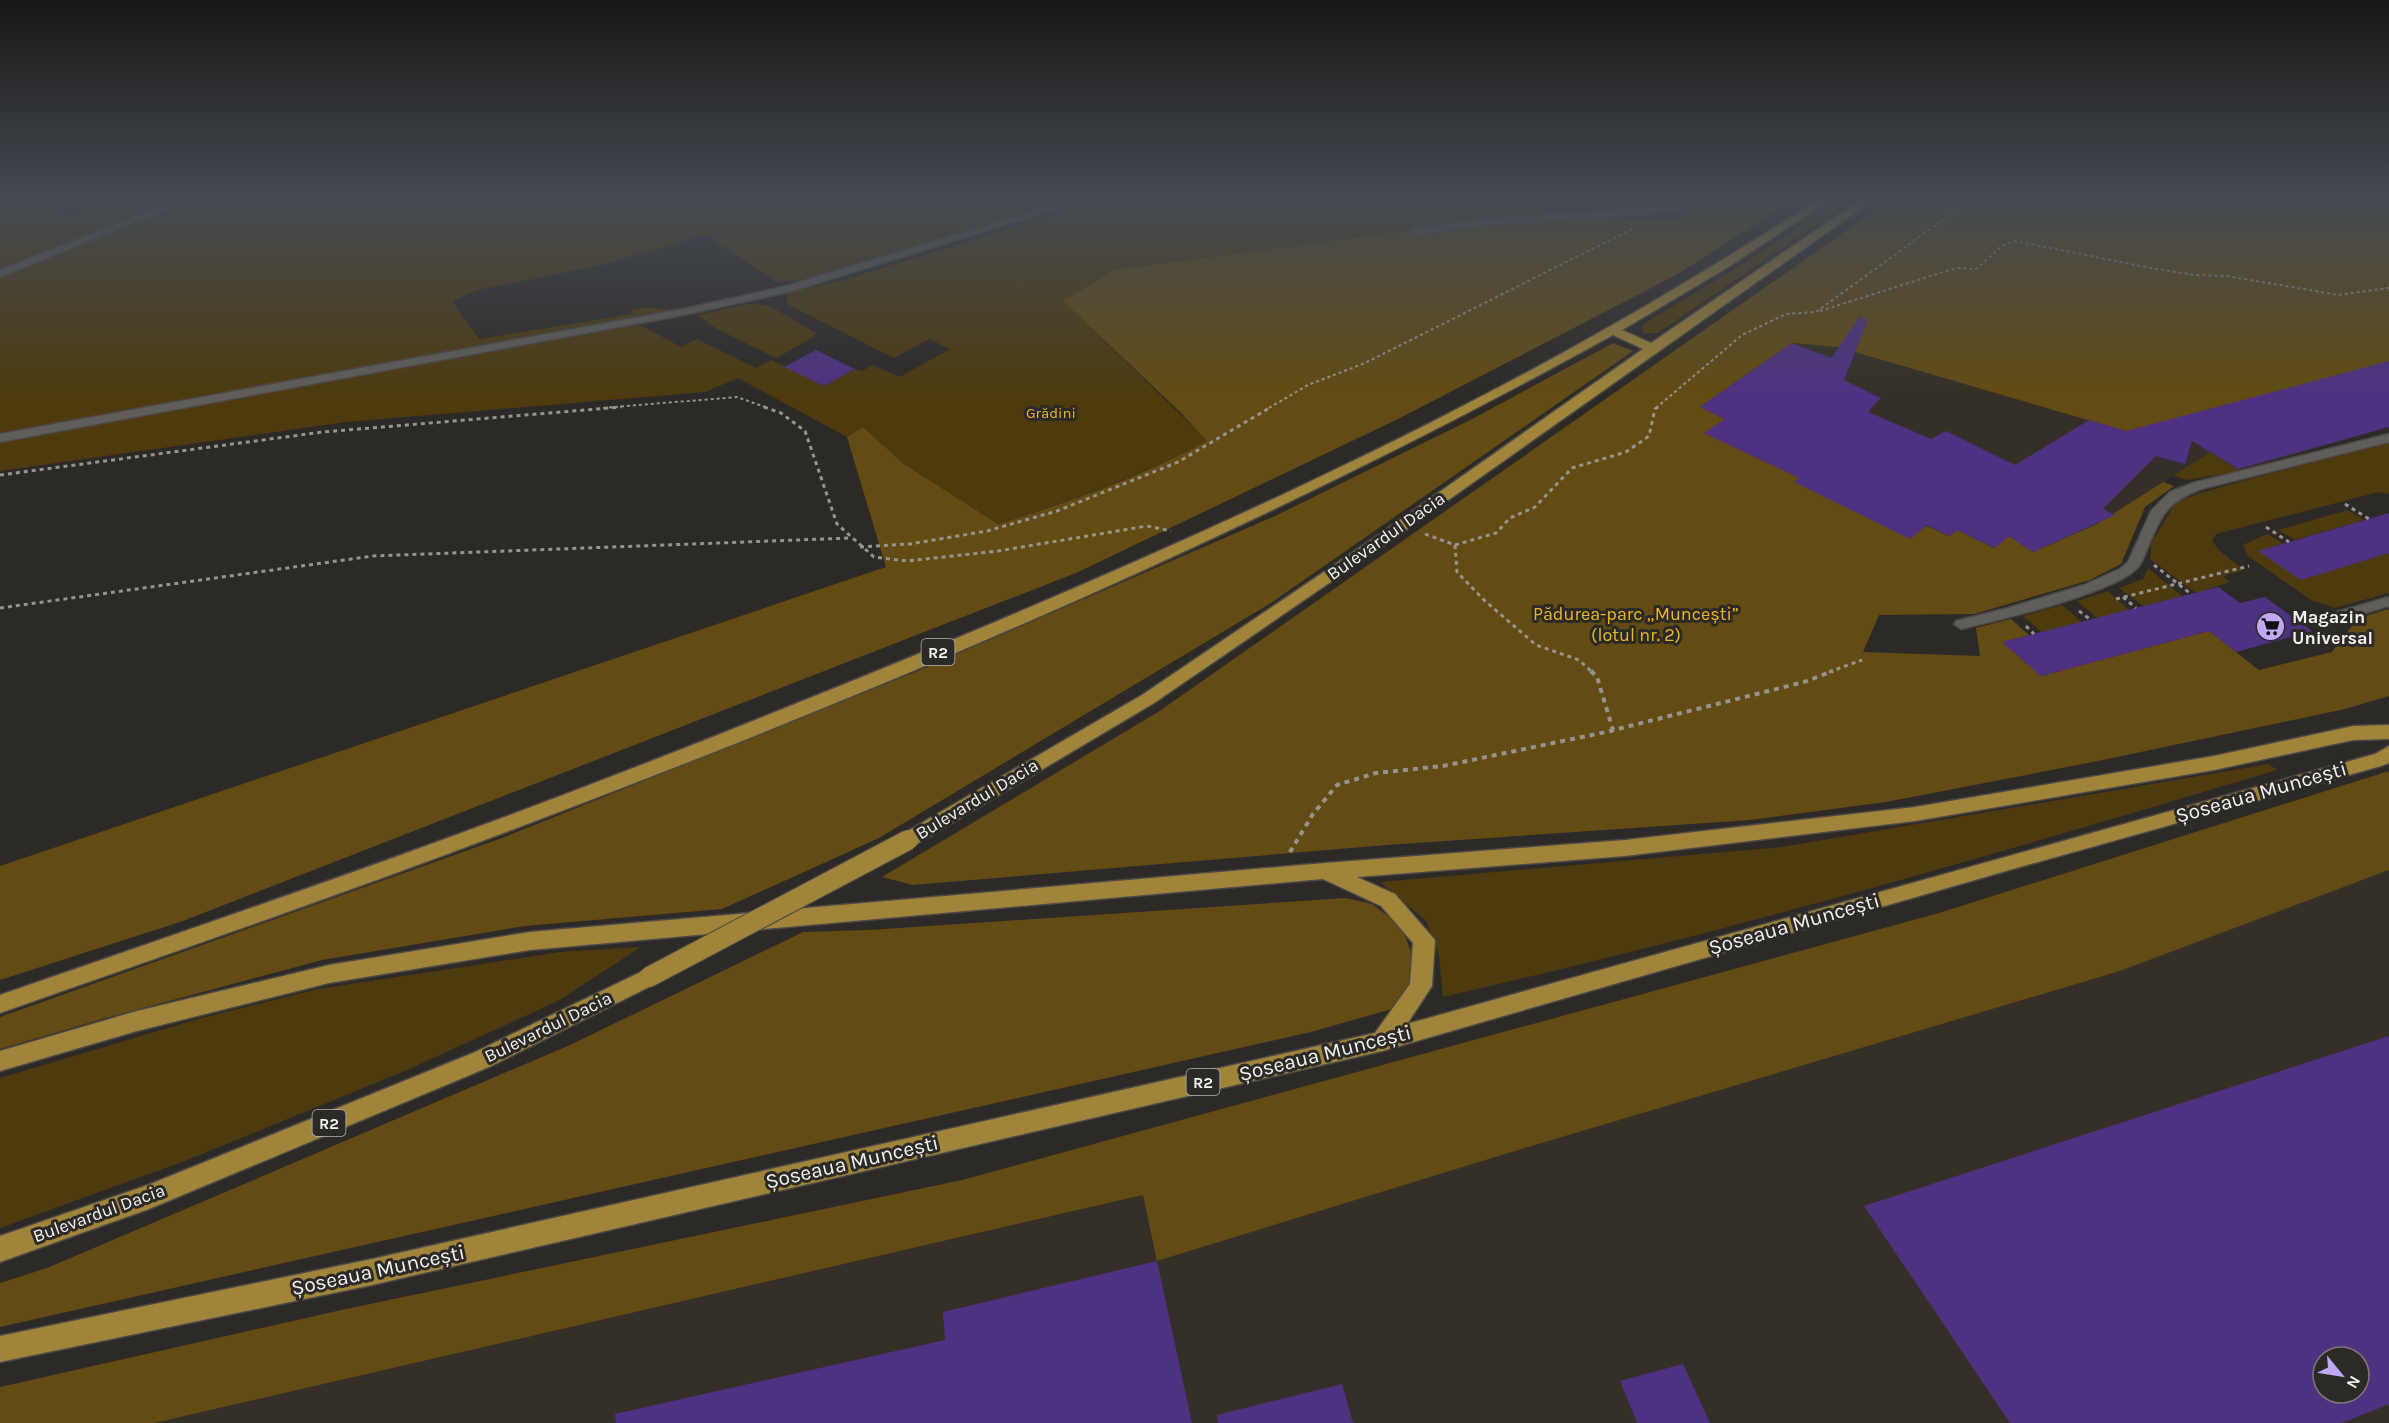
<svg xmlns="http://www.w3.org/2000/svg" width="2389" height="1423" viewBox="0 0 2389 1423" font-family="Karla,sans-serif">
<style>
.built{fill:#343027;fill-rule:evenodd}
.green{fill:#4d3b0e}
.forest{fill:#624c13}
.building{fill:#4e3282;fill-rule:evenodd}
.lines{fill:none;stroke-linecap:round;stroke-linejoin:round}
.lane-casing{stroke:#4a4946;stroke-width:3}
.primary-casing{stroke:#4a4946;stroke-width:3}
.path-far2{stroke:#959491;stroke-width:2;stroke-dasharray:3 3;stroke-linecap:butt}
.path-far1{stroke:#959491;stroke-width:3;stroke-dasharray:4 4;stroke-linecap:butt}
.path{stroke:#959491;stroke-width:4;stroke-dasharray:5 5;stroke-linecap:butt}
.lane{fill:#5f5e5a;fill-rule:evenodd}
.primary{fill:#9f8439;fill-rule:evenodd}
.primary-bridge-casing{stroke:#4a4946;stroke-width:22;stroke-linecap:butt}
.primary-bridge{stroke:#9f8439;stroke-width:20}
.labels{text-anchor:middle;stroke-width:6;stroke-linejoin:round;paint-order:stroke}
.far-park-label{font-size:15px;fill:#edb921;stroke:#2c2a27}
.shield{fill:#2c2a27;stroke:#b7b6b3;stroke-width:1.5}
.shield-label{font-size:16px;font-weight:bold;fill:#f3f2ef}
.street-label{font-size:18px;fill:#f3f2ef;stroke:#2c2a27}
.park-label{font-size:18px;fill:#edb921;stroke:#2c2a27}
.poi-label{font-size:18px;font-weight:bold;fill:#f3f2ef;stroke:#2c2a27;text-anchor:start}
.near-street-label{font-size:21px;fill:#f3f2ef;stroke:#2c2a27}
</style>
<rect width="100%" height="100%" fill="#2c2a27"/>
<path class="built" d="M1792,343L1838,347L2389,361V427L2240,471L2210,452L2097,524L2033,552L1995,548L1957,530L1949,536L1927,526L1910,539L1785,467L1772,465L1704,433L1700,407Z
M2389,870V1423H154L1144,1195L1158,1261L1515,1151L2120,971ZM2323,1357H2359V1393H2323Z"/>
<path class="green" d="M11,198H18L70,216L117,198H186L0,272V201Z
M198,198H1076L873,262L795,281L777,282L706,235L602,265L478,290L452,301L479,339L631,314V310L649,307L670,310L425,357L0,434V278Z
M1105,198H1539L1562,213L1484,219L1432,225L1407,231L1114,270L1064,302L1208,441C1141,476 1070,501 998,524L904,464L863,427L847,437L738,378L705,392L345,422L0,471V443L636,325L644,327L681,347L697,339L756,368L771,360L824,386L855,369L862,371L873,365L900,377L950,349L929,339L894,358L787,304L788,293L854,277Z
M1841,198H1856L1658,333H1643L1642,325L1754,257Z
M747,304L768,305L816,333L814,337L776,358L717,329L697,315Z
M2389,441V494L2379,492L2216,534L2212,541L2220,551L2244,570L2223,576L2230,582L2196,593L2150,559L2151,544L2175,503L2200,493Z
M2210,452L2240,471L2188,480L2173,476Z
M2348,510L2364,520L2295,540L2278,530Z
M2267,534L2284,544L2259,551L2301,579L2389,553V593L2335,608L2311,600L2248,556L2243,545Z
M2148,568L2182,596L2143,606L2119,588L2143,579Z
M2108,591L2129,610L2097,618L2077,601Z
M2062,605L2082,622L2041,632L2023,616Z
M2269,764L2277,770C2001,853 1724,933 1443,997L1439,955L1426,921L1380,882L1782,847Z
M641,947L558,1001L405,1071L185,1161L0,1228V1078L198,1019L318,989L560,952Z"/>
<path class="forest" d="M1709,198H1797L1676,275L1398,419L1076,573L183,921L0,980V866L886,567L847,437L863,427L904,464L998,524C1070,502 1140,477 1207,441L1180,412L1063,301L1114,270L1407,231L1414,235L1495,225L1609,217L1671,221Z
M1893,198H2389V361L2146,437L1838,347L1792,343L1700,407L1725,419L1705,433L1772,465L1785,467L1923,528L1927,526L1949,536L1957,530L1994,548L2009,536L2033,552L2097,524L2163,482L2174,486L2145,507L2121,564L2090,580L1974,614L1879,615L1863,652L1980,656L1976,628L2011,619L2029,635L2003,642L2041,676L2209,631L2259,670L2332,652L2358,618L2389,609V696L2345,709L2098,761L1886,802L1750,820L1387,845L913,885L882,877L1158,712Z
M1613,343L1633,351L1271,603L879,838L722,909L525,926L322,960L102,1019L0,1049V1017L502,838L918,671L1275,516L1474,418Z
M2389,771V870L2120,971L1515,1151L1157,1261L1143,1195L154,1423H0V1387L346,1309L962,1180L1939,913Z
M1346,898L1372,904L1402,927L1411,952L1410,987L1392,1009L1311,1032L0,1327V1283L47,1268L570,1045L803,932L869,930Z"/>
<path class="building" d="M1860,316L1868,320L1844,380L1881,398L1868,412L1931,439L1946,431L2015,465L2089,420L2126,431L2389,361V427L2238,469L2192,441L2185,464L2156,456L2103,509L2115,515L2033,552L2009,536L1995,548L1957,530L1949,536L1927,525L1910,539L1794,482L1799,478L1704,433L1725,419L1700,407L1792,343L1831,358Z
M816,350L855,369L824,386L784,367Z
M2389,513V553L2301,580L2258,551Z
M2218,587L2240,603L2265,597L2312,631L2236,652L2209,631L2041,676L2002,642Z
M2389,1036V1404L2342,1423H2010L1864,1206ZM2323,1357H2359V1393H2323Z
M1157,1261L1192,1423H616L615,1414L945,1340L943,1312Z
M1683,1364L1710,1423H1637L1620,1381Z
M1342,1384L1353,1423H1218L1217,1415Z"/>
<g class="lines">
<defs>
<path id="lane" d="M182,198H195L0,277V270Z
M1078,198H1092L789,292L678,316L0,442V434L678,310L783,287Z
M1686,198H1697L1673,212L1496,224L1414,235L1409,232L1414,229L1496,218L1671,206Z
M2389,434V442L2201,489C2166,503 2163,513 2148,547C2145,553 2143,562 2138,567C2116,593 1998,620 1961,629L1954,624L1956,621L2008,608L2084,585L2120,569L2128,562L2151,511L2170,492L2193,483Z
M2389,597V606L2338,621L2331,616L2333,613Z"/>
<path id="primary" d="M1821,198H1834L1725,269L1622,330L1651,343L1863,198H1876L1386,544L1154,703L915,845L908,848L901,845L898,840L901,835L1142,695L1374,538L1643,349L1613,335C1264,528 895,686 522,826C349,892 174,952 0,1013V995C170,936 341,878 510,815C660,759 809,699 957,638C1178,545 1398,447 1607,328C1680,287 1750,243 1821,198Z
M2389,725V739L2353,740L2214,770L1915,821L1625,856L1357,877L1395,894L1435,940L1432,986L1407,1024L2375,754L2389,746V763L2381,766L2020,867L1382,1051L372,1285L0,1362V1336L372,1259L1375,1033L1410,984L1413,943L1381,906L1323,879L530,950L329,983L137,1031L0,1071V1051L137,1011L329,965L530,932L1325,863L1625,840L1915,807L2214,756L2353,726Z
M649,968L657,971L660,977L657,983L489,1067L149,1209L0,1262V1236L148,1185L473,1053Z"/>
</defs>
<use href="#lane" class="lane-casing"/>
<use href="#primary" class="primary-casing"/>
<path class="path-far2" d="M1820,311L1956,268L1976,269L2002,246L2015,241L2151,268L2195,275L2227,276L2338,295L2389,288
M603,408L737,397L768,408
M1269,408L1308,385L1365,363L1632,229
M1656,408L1742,335L1786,314L1816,312L1973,198"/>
<path class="path-far1" d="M764,407L781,413L805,431L837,524L874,557L907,561L998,551L1147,526L1171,531
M0,475L323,432L621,407
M2345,504L2369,519
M2266,527L2289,542
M1425,534L1455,545L1496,533L1510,518L1535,507L1572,468L1626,452L1649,436L1655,409L1658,407
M1455,545L1457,572L1484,600L1536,645L1579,660L1592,672
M860,547L910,544L987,531L1057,511L1178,462L1271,407
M2154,565L2191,594
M2123,597L2136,608
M2116,599L2249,566
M0,608L373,556L851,538
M2079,611L2091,620
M2026,626L2034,634
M1829,672L1862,660"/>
<path class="path" d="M1591,671L1597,677L1613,730
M1290,852L1313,814L1337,785L1376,773L1443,766L1606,732L1804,682L1833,671"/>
<use href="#lane" class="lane"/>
<use href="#primary" class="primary"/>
<defs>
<path id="primary-bridge" d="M649,977L908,840"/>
</defs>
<use href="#primary-bridge" class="primary-bridge-casing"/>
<use href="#primary-bridge" class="primary-bridge"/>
</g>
<linearGradient id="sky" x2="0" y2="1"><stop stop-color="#181715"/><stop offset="0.5" stop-color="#454a52"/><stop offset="1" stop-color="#454a52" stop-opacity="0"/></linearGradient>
<rect width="2389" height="397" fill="url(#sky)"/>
<defs>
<symbol id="supermarket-disc" viewBox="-11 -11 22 22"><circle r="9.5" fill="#bda9f5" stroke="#2c2a27"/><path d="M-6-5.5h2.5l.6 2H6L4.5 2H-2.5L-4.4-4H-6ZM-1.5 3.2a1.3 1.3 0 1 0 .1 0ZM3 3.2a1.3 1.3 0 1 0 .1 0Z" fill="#111"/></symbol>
</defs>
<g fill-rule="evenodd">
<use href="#supermarket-disc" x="2254" y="610" width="33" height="33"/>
</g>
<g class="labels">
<g class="far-park-label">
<text x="1051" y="418">Grădini</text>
</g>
<g class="shield">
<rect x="921.5" y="639" width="33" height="26" rx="4.5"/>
<rect x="1186.5" y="1069" width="33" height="26" rx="4.5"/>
<rect x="312.5" y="1110" width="33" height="26" rx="4.5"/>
</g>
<g class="shield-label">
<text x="938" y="658">R2</text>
<text x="1203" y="1088">R2</text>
<text x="329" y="1129">R2</text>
</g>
<g class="street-label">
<text transform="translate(1386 536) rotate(-35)" y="6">Bulevardul Dacia</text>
<text transform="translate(977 799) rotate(-31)" y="6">Bulevardul Dacia</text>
<text transform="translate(548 1027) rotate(-26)" y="6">Bulevardul Dacia</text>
<text transform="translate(99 1213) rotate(-20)" y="6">Bulevardul Dacia</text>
</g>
<g class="park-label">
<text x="1636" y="620">Pădurea-parc „Muncești”<tspan x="1636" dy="21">(lotul nr. 2)</tspan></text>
</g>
<g class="poi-label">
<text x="2292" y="623">Magazin<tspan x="2292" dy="21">Universal</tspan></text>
</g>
<g class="near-street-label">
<text transform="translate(2261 792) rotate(-16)" y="7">Șoseaua Muncești</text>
<text transform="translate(1794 924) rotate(-16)" y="7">Șoseaua Muncești</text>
<text transform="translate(1325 1053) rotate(-14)" y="7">Șoseaua Muncești</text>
<text transform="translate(852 1162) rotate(-13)" y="7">Șoseaua Muncești</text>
<text transform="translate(378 1270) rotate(-12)" y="7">Șoseaua Muncești</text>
</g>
</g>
<g transform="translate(2341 1375) rotate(120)"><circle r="28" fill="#2c2a27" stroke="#7c7a77" stroke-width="1.5"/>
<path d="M0-4.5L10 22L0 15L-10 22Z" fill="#bda9f5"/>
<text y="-9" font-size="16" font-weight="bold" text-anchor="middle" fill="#f3f2ef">N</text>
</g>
</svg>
